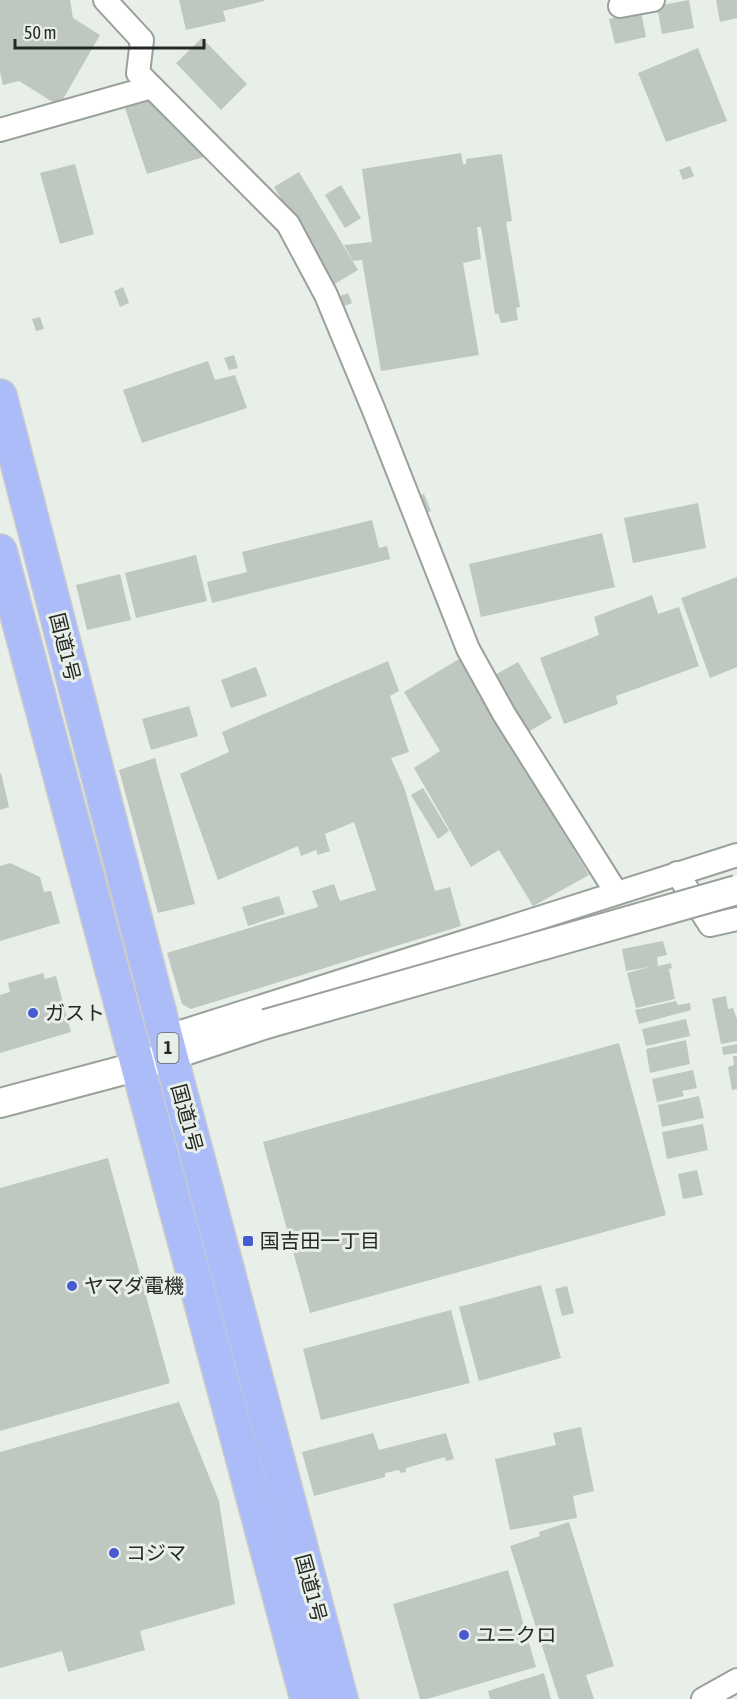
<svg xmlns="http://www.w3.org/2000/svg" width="737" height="1699" viewBox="0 0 737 1699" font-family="'Asap Condensed','Noto Sans JP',sans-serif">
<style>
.building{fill:#bfc7c1}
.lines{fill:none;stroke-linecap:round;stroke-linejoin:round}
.minor-casing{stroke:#9aa19b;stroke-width:26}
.tertiary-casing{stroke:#9aa19b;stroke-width:32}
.trunk-casing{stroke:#cbcbcb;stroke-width:36}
.minor{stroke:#fff;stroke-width:22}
.tertiary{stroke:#fff;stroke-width:28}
.trunk{stroke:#abbcf8;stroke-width:33}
.tertiary-bridge-casing{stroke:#9aa19b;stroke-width:32;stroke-linecap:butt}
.tertiary-bridge{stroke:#fff;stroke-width:28}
.poi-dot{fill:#475acf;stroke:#e7efe8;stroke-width:2}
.labels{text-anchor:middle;stroke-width:6;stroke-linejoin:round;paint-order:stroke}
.shield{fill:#e7efe8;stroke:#5f6460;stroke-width:1.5}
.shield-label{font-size:18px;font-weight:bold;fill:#252825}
.street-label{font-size:20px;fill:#252825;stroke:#e7efe8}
.poi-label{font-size:20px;fill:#252825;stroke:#e7efe8;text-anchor:start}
</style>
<rect width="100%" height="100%" fill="#e7efe8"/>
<path class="building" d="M0,0H70L73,18L100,35L59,106L19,81L3,85L0,72Z
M179,0H264V1L223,11L226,21L186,30Z
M689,0L694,28L662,34L657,6Z
M716,0H737V18L720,22Z
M641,12L646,37L615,44L609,19Z
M202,38L247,84L221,110L176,63Z
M698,48L727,121L666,142L638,73Z
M150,101L204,157L147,174L125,108Z
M461,153L463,164H466V159L502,154L512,221L506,222L520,307L516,308L518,320L501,323L498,314H495L481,227H477L481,259L463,263L479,355L381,371L362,260L353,261L344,245L372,242L362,169Z
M75,164L94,234L60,244L40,173Z
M690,166L694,176L683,180L679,170Z
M299,172L358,270L333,285L274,187Z
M341,185L361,218L345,228L325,195Z
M123,287L129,303L120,307L114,291Z
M348,293L352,303L342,307L338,297Z
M40,317L44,329L36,331L32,319Z
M234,355L238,368L229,370L224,358Z
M208,361L215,380L235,375L247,408L142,443L123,390Z
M424,494L431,511L423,514L417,497Z
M698,503L706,548L633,563L624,518Z
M372,520L379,548L387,546L390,559L212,603L207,582L247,572L242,552Z
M602,533L615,587L481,617L469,564Z
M196,555L207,601L136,618L125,573Z
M120,574L131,620L87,630L76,585Z
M737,577V667L710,678L681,598Z
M652,595L658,614L679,607L699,666L616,696L618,704L564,724L540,658L599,635L594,617Z
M459,659L589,875L533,906L499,850L471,867L414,768L440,751L404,692Z
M388,661L399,691L390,696L409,752L391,758L404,787L435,891L450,887L461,926L191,1009L182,1004L167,953L318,907L312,891L334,884L340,901L376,890L354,822L325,834L330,851L318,855L316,850L301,856L298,846L218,880L180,774L229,752L222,732Z
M518,662L552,718L528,732L495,675Z
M256,667L267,696L231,708L221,680Z
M189,706L198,736L151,750L142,719Z
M155,758L195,904L158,913L119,770Z
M1,773L9,807L0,810V774Z
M423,788L449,831L438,839L411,795Z
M10,863L40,877L44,892L51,891L60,923L0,941V866Z
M279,896L285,914L248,926L242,907Z
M663,941L667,955L657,957L658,966L671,963L672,968L669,969L675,999L636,1008L627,973L649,967L626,971L622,949Z
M43,973L45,979L56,976L71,1032L0,1053V995L10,992L8,983Z
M726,996L728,1009L733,1008L737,1019V1041L721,1044L712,999Z
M676,1001L678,1005L690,1003L691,1010L639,1024L635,1010Z
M686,1019L690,1036L646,1046L642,1029Z
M686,1040L690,1064L650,1073L646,1049Z
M619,1043L666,1215L310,1313L263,1142Z
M737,1044V1053L723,1055L722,1047Z
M733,1056H737V1089L732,1090L728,1067L734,1065Z
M693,1070L697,1088L682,1091L684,1096L657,1102L652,1079Z
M699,1096L704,1118L662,1127L658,1105Z
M703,1124L708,1150L667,1159L662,1132Z
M108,1158L170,1383L0,1431V1188Z
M697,1170L703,1195L683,1199L678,1174Z
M541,1285L561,1358L479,1381L459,1307Z
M567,1286L574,1313L562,1316L555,1289Z
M451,1310L470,1383L321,1420L303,1349Z
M179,1402L219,1501L235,1604L140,1631L145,1650L68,1672L62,1651L0,1668V1452Z
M581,1427L594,1491L573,1496L577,1518L510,1530L495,1459L556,1445L553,1433Z
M373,1433L379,1450L446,1433L454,1459L446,1461L445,1457L406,1468V1472L401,1473L399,1470L385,1473V1477L314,1496L302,1452Z
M569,1522L614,1666L586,1675L594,1699H559L510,1546L540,1536L539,1532Z
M508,1570L536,1667L427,1699H420L393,1604Z
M544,1673L551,1699H490L488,1691Z"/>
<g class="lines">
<defs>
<path id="minor" d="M105,0L142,40L138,73L288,224L326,295L375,413L468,649L504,714L616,892
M620,6L653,0
M0,130L152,87
M677,873L710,925L737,919
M165,1037L737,855
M703,1699L737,1680"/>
<path id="tertiary" d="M0,1103L139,1066L266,1024"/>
<path id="trunk" d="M0,396L171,1057L341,1699
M0,551L307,1699"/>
</defs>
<use href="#minor" class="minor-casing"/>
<use href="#tertiary" class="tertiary-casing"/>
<use href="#trunk" class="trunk-casing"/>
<use href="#minor" class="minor"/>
<use href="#tertiary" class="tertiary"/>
<use href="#trunk" class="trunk"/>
<defs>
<path id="tertiary-bridge" d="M266,1024L737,890"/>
</defs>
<use href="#tertiary-bridge" class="tertiary-bridge-casing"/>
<use href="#tertiary-bridge" class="tertiary-bridge"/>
</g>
<g class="poi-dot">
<circle cx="33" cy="1013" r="6"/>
<rect x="242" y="1235" width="12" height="12" rx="3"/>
<circle cx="72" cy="1286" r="6"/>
<circle cx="114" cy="1553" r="6"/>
<circle cx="464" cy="1635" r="6"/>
</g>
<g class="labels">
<rect class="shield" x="157.5" y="1033" width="21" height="30" rx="4.5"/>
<g class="shield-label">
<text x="168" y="1054">1</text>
</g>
<g class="street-label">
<text transform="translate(65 647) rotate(76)" y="7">国道1号</text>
<text transform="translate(187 1118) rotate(75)" y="7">国道1号</text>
<text transform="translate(311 1588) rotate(75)" y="7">国道1号</text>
</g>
<g class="poi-label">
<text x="45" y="1020">ガスト</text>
<text x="260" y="1248">国吉田一丁目</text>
<text x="84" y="1293">ヤマダ電機</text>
<text x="126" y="1560">コジマ</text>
<text x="476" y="1642">ユニクロ</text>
</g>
</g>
<path d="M15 39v9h189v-9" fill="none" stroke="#252825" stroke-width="3"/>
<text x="24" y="39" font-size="18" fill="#252825" stroke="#e7efe8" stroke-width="4.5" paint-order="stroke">50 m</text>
</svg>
